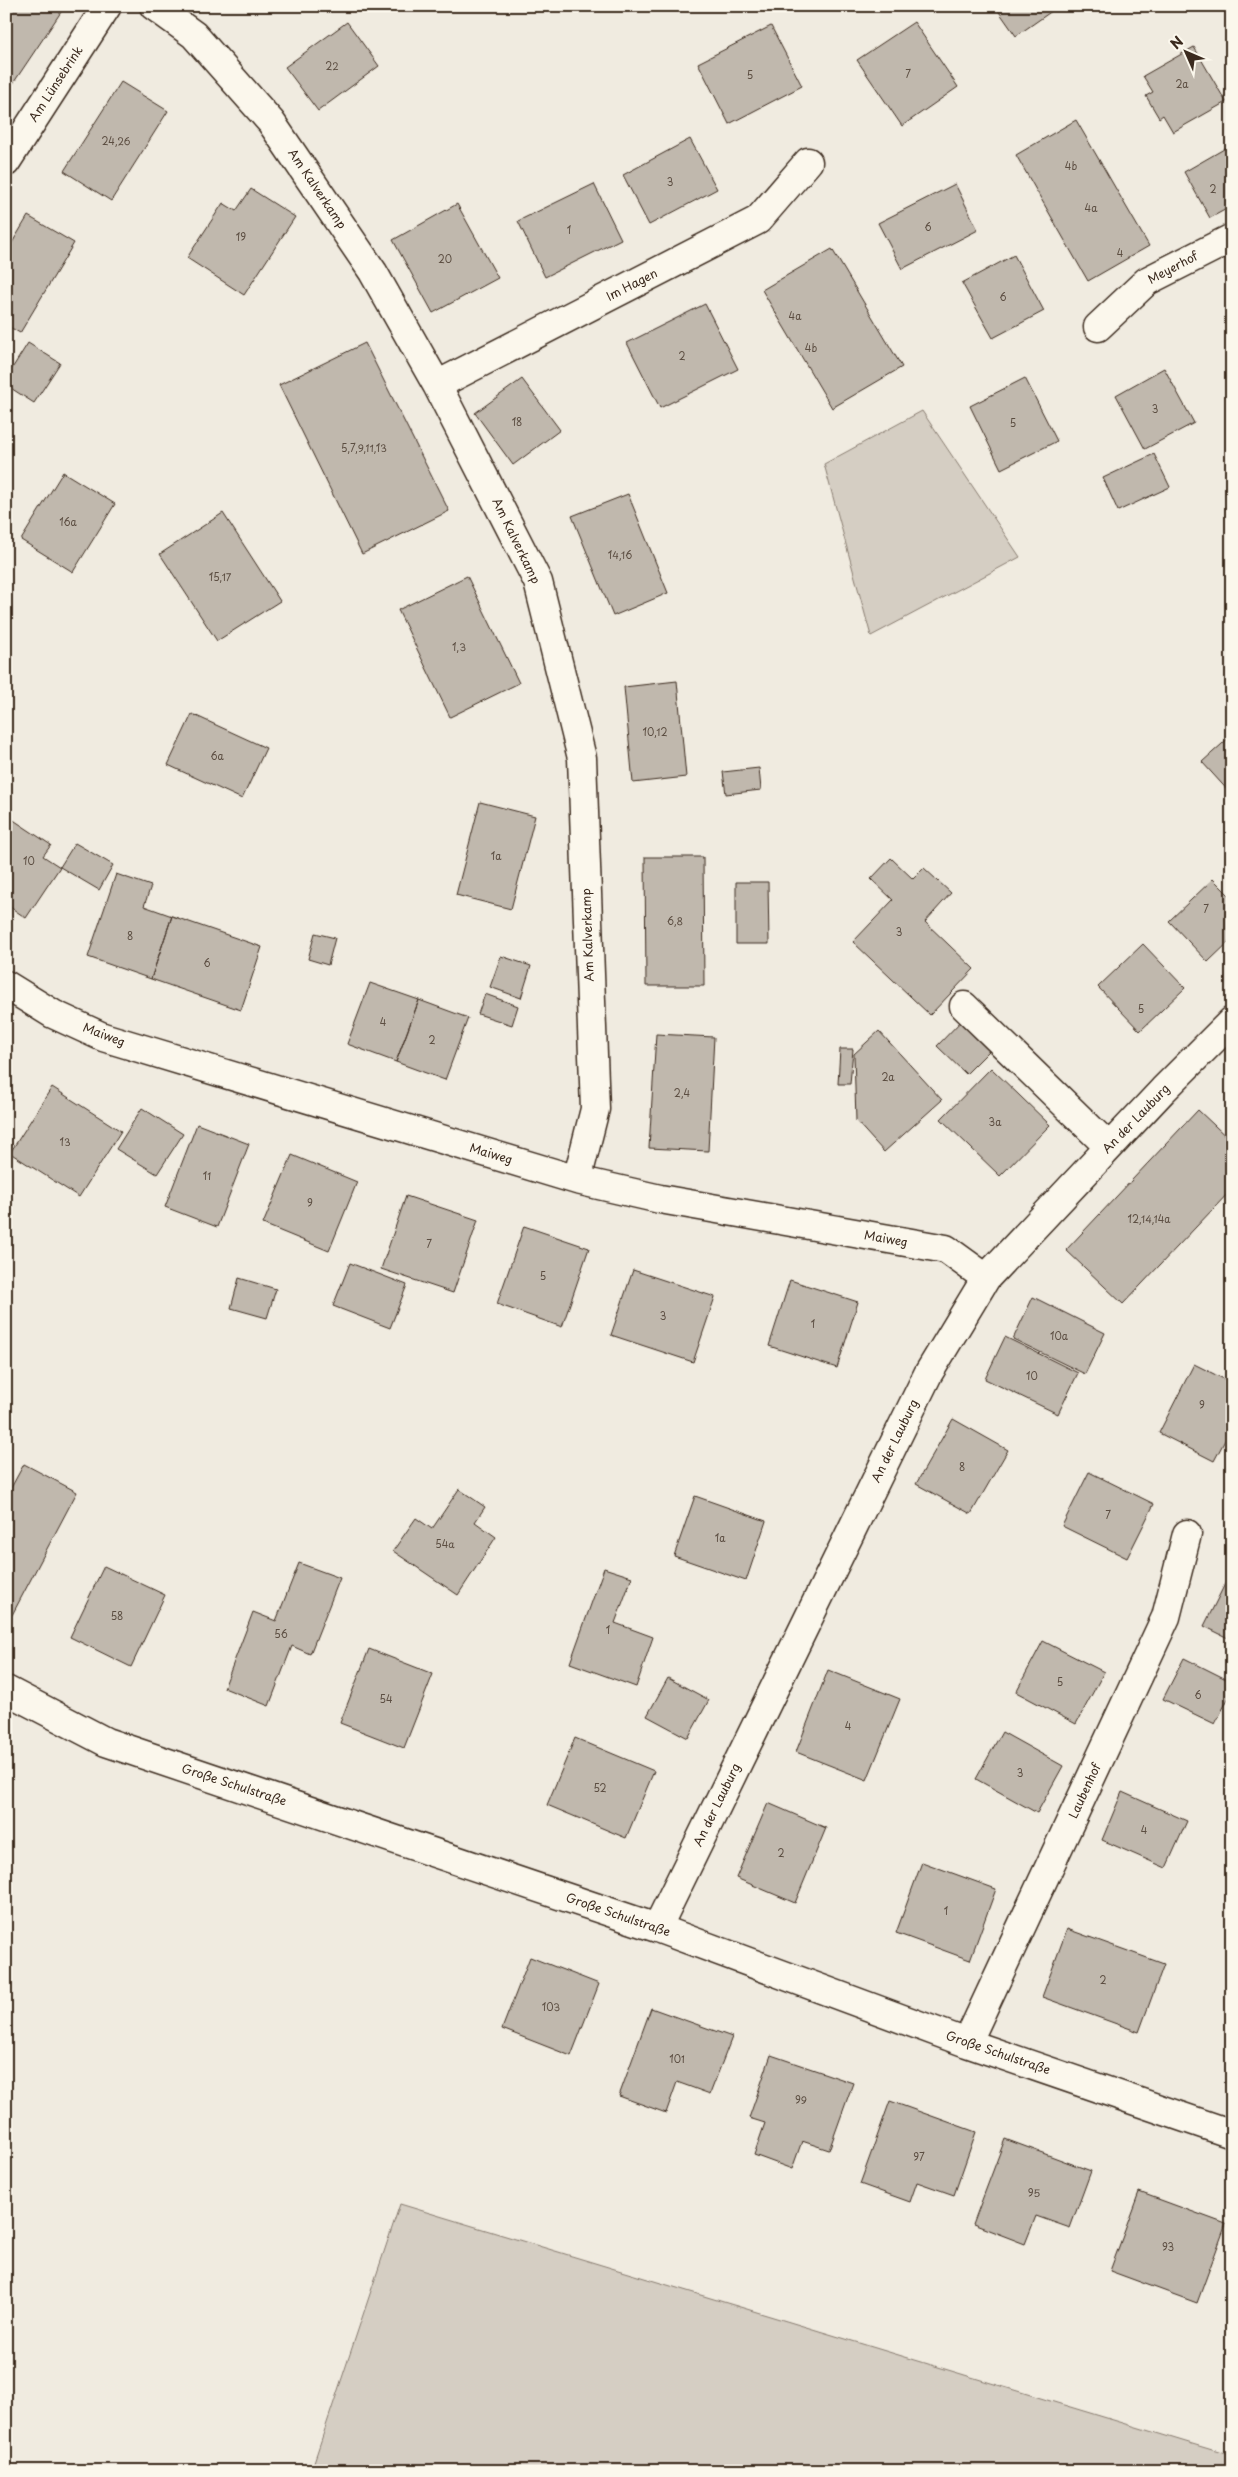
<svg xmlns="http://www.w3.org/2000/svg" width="1238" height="2477" viewBox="0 0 1238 2477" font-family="'Playpen Sans',sans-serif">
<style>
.green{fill:#d5cec3;stroke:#887c70}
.building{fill:#c0b8ad;stroke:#3b2a1e}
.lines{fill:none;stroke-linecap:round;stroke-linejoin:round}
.minor-casing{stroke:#3b2a1e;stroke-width:31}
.minor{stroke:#fbf7ec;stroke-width:28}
.labels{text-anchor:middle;stroke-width:4;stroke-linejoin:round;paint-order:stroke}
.number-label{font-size:10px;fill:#5c4e42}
.street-label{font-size:12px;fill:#3b2a1e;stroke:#fbf7ec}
</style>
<rect width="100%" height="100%" fill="#f0ebe0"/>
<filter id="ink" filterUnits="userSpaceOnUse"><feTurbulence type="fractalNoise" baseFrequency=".02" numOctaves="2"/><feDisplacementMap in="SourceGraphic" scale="10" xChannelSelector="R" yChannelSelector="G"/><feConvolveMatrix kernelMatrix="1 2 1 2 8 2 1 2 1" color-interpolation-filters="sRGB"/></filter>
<g filter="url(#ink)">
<path class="green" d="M922,411L1020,557L871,636L824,464Z
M400,2204L1232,2456V2471H311Z"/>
<path class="building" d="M6,6H65L6,94Z
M995,6H1059L1016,36Z
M347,22L379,66L318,111L285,67Z
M914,22L958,87L902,126L857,60Z
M771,26L802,86L729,124L698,63Z
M1194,47L1226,102L1173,132L1163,115L1159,118L1146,96L1153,92L1143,76Z
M121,82L168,111L111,201L64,171Z
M1076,120L1149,246L1088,281L1016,155Z
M690,139L717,189L649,225L623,175Z
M1231,145L1232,206L1210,218L1184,172Z
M594,184L621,239L545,277L518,221Z
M955,184L978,230L902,269L878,223Z
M251,189L295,217L244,295L187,258L223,203L236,211Z
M457,204L498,278L433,313L393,240Z
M28,216L74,243L20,333L6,325V253Z
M832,249L902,367L832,408L762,290Z
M1014,255L1044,311L993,338L962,283Z
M705,304L738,369L660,408L627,343Z
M28,343L60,363L34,403L6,385V378Z
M365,343L449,511L362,554L279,385Z
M1164,368L1194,423L1145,449L1116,395Z
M1025,378L1057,441L1001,469L970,406Z
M522,379L560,430L513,465L475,413Z
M1154,454L1170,487L1118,511L1103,478Z
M63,472L115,504L73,572L21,540Z
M628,494L668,593L613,616L572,516Z
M223,513L280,601L217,641L160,554Z
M467,576L519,683L450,717L398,610Z
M677,681L686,777L633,783L624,687Z
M192,714L266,748L242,799L168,765Z
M1232,735V795L1202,762Z
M759,768L761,790L726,794L723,772Z
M480,802L535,816L511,909L456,895Z
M6,815L51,845L43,856L60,867L26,918L10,907L6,912Z
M75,843L113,865L99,890L60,867Z
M645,857H703L704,986H646Z
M891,858L913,879L924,868L951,893L925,922L974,969L930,1015L853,942L893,900L871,879Z
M116,874L151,886L144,906L172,916L151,979L88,957Z
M1213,879L1232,898V939L1208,962L1169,921Z
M736,882H768L769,944H736Z
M172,916L262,947L241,1010L151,979Z
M315,933L335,938L328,965L308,959Z
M1143,944L1185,988L1140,1031L1098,987Z
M501,956L531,966L521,998L490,987Z
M370,983L419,1000L396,1062L347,1044Z
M485,994L518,1006L512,1025L478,1014Z
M419,1000L468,1018L445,1080L396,1062Z
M964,1018L993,1047L966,1074L937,1046Z
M879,1031L942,1100L884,1152L856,1121L854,1054Z
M656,1034L714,1037L708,1151L649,1148Z
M840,1049H853L850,1084H838Z
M991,1068L1050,1125L1000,1176L941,1119Z
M52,1087L121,1131L79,1197L10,1153Z
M142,1108L183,1134L157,1174L116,1149Z
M1198,1110L1232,1142V1189L1123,1304L1066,1250Z
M197,1124L249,1144L217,1227L165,1207Z
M292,1155L357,1182L329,1251L263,1224Z
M406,1196L478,1220L453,1293L381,1269Z
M524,1226L589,1248L562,1327L497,1304Z
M350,1263L407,1285L390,1328L333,1306Z
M633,1270L715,1297L693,1362L611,1335Z
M239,1278L276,1289L267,1318L231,1308Z
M790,1280L858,1302L837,1368L769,1346Z
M1033,1297L1105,1333L1085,1374L1013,1339Z
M1005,1337L1078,1373L1058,1414L985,1379Z
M1194,1364L1232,1383V1427L1214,1461L1159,1433Z
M953,1419L1008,1450L971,1514L916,1484Z
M24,1464L77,1492L12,1615L6,1611V1497Z
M1089,1472L1154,1504L1127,1558L1062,1526Z
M459,1489L485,1507L475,1522L496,1537L458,1595L393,1551L416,1518L432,1529Z
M695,1496L766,1521L746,1581L674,1556Z
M299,1563L340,1578L310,1654L292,1646L269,1706L224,1688L253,1612L276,1621Z
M104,1566L165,1595L131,1667L70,1637Z
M604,1568L632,1577L615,1623L653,1637L636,1687L570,1663Z
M1229,1576L1232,1577V1640L1204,1626Z
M1043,1641L1104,1672L1076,1724L1016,1692Z
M369,1649L433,1674L404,1748L340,1723Z
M1184,1658L1232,1682V1691L1215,1724L1163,1699Z
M828,1670L900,1699L867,1780L796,1752Z
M668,1678L709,1700L688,1738L647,1716Z
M1002,1732L1063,1766L1037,1813L976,1779Z
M575,1738L654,1771L626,1838L547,1805Z
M1122,1792L1187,1821L1166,1868L1102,1840Z
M768,1803L826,1828L795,1903L736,1878Z
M922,1862L996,1889L970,1960L896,1933Z
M1067,1929L1164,1964L1139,2032L1042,1997Z
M530,1957L599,1984L571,2056L502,2029Z
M651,2008L732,2037L710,2094L677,2082L666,2113L619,2096Z
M771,2055L853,2083L829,2150L802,2141L792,2169L754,2155L765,2123L749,2118Z
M890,2101L976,2132L954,2195L917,2182L910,2202L860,2184Z
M1005,2139L1091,2171L1070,2228L1036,2216L1025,2244L973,2224Z
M1139,2192L1226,2224L1197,2303L1110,2271Z"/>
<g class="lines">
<defs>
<path id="minor" d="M154,6L194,35L271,122L373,272L437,385L538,582L582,758L595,1109L577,1180
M6,162L107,6
M1098,327L1147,281L1232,238
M437,385L758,220L808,162
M6,985L53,1014L103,1037L577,1180L660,1199L946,1249L986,1278
M964,1006L1109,1147
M6,1690L106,1742L657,1928L967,2043L1232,2134
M657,1928L928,1374L986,1278L1163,1090L1232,1021
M967,2043L1166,1617L1187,1534"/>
</defs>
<use href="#minor" class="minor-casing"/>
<use href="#minor" class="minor"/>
</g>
</g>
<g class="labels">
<g class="number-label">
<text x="332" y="70">22</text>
<text x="908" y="78">7</text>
<text x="750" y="79">5</text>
<text x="1182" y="88">2a</text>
<text x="116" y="145">24,26</text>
<text x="1071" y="170">4b</text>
<text x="670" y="186">3</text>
<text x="1213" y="193">2</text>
<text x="1091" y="212">4a</text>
<text x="928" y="231">6</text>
<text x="569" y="234">1</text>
<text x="241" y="241">19</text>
<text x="1120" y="257">4</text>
<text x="445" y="263">20</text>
<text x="1003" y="301">6</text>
<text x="795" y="320">4a</text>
<text x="811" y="352">4b</text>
<text x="682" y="360">2</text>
<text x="1155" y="413">3</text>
<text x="517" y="426">18</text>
<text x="1013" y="427">5</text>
<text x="364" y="452">5,7,9,11,13</text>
<text x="68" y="526">16a</text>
<text x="620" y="559">14,16</text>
<text x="220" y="581">15,17</text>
<text x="459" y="651">1,3</text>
<text x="655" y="736">10,12</text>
<text x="217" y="760">6a</text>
<text x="496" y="860">1a</text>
<text x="29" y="865">10</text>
<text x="1206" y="913">7</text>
<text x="675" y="925">6,8</text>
<text x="899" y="936">3</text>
<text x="130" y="940">8</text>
<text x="207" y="967">6</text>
<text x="1141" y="1013">5</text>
<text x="383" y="1026">4</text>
<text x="432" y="1044">2</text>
<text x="888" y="1081">2a</text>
<text x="682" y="1097">2,4</text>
<text x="995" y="1126">3a</text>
<text x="65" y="1146">13</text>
<text x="207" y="1180">11</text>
<text x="310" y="1207">9</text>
<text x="1149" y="1223">12,14,14a</text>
<text x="429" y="1248">7</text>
<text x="543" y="1280">5</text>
<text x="663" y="1320">3</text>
<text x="813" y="1328">1</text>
<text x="1059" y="1340">10a</text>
<text x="1032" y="1380">10</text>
<text x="1202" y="1409">9</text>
<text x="962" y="1471">8</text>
<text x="1108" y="1519">7</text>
<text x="720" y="1542">1a</text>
<text x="445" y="1548">54a</text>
<text x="117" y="1620">58</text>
<text x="608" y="1634">1</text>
<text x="281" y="1638">56</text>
<text x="1060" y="1686">5</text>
<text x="1198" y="1699">6</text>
<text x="386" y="1703">54</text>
<text x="848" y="1730">4</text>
<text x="1020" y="1777">3</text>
<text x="600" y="1792">52</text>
<text x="1144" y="1834">4</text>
<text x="781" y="1857">2</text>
<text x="946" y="1915">1</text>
<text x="1103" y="1984">2</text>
<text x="551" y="2011">103</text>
<text x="677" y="2063">101</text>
<text x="801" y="2104">99</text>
<text x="919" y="2161">97</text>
<text x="1034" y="2197">95</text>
<text x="1168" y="2251">93</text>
</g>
<g class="street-label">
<text transform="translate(56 84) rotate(-57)" y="4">Am Lünsebrink</text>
<text transform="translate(317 189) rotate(56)" y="4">Am Kalverkamp</text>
<text transform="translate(1173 268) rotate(-28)" y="4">Meyerhof</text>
<text transform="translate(632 285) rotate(-27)" y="4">Im Hagen</text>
<text transform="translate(516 541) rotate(64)" y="4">Am Kalverkamp</text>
<text transform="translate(588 935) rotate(-92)" y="4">Am Kalverkamp</text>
<text transform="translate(104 1035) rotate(21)" y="4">Maiweg</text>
<text transform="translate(1136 1119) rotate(-46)" y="4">An der Lauburg</text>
<text transform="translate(491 1154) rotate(17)" y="4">Maiweg</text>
<text transform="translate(886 1239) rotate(10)" y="4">Maiweg</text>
<text transform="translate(895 1441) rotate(-64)" y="4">An der Lauburg</text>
<text transform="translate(234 1785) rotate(18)" y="4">Große Schulstraße</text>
<text transform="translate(1085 1791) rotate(-65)" y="4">Laubenhof</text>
<text transform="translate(717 1805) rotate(-64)" y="4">An der Lauburg</text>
<text transform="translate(618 1915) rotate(19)" y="4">Große Schulstraße</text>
<text transform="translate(998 2053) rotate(19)" y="4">Große Schulstraße</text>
</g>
</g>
<rect width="1238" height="2477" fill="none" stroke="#fbf7ec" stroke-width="25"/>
<rect x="12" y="12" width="1213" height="2452" fill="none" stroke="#3b2a1e" stroke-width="2" filter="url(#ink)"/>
<g transform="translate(1186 52) rotate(315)" stroke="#fbf7ec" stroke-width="4" paint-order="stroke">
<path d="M0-4L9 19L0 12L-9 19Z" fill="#3b2a1e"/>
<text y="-8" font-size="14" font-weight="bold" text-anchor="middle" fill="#3b2a1e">N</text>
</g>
</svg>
